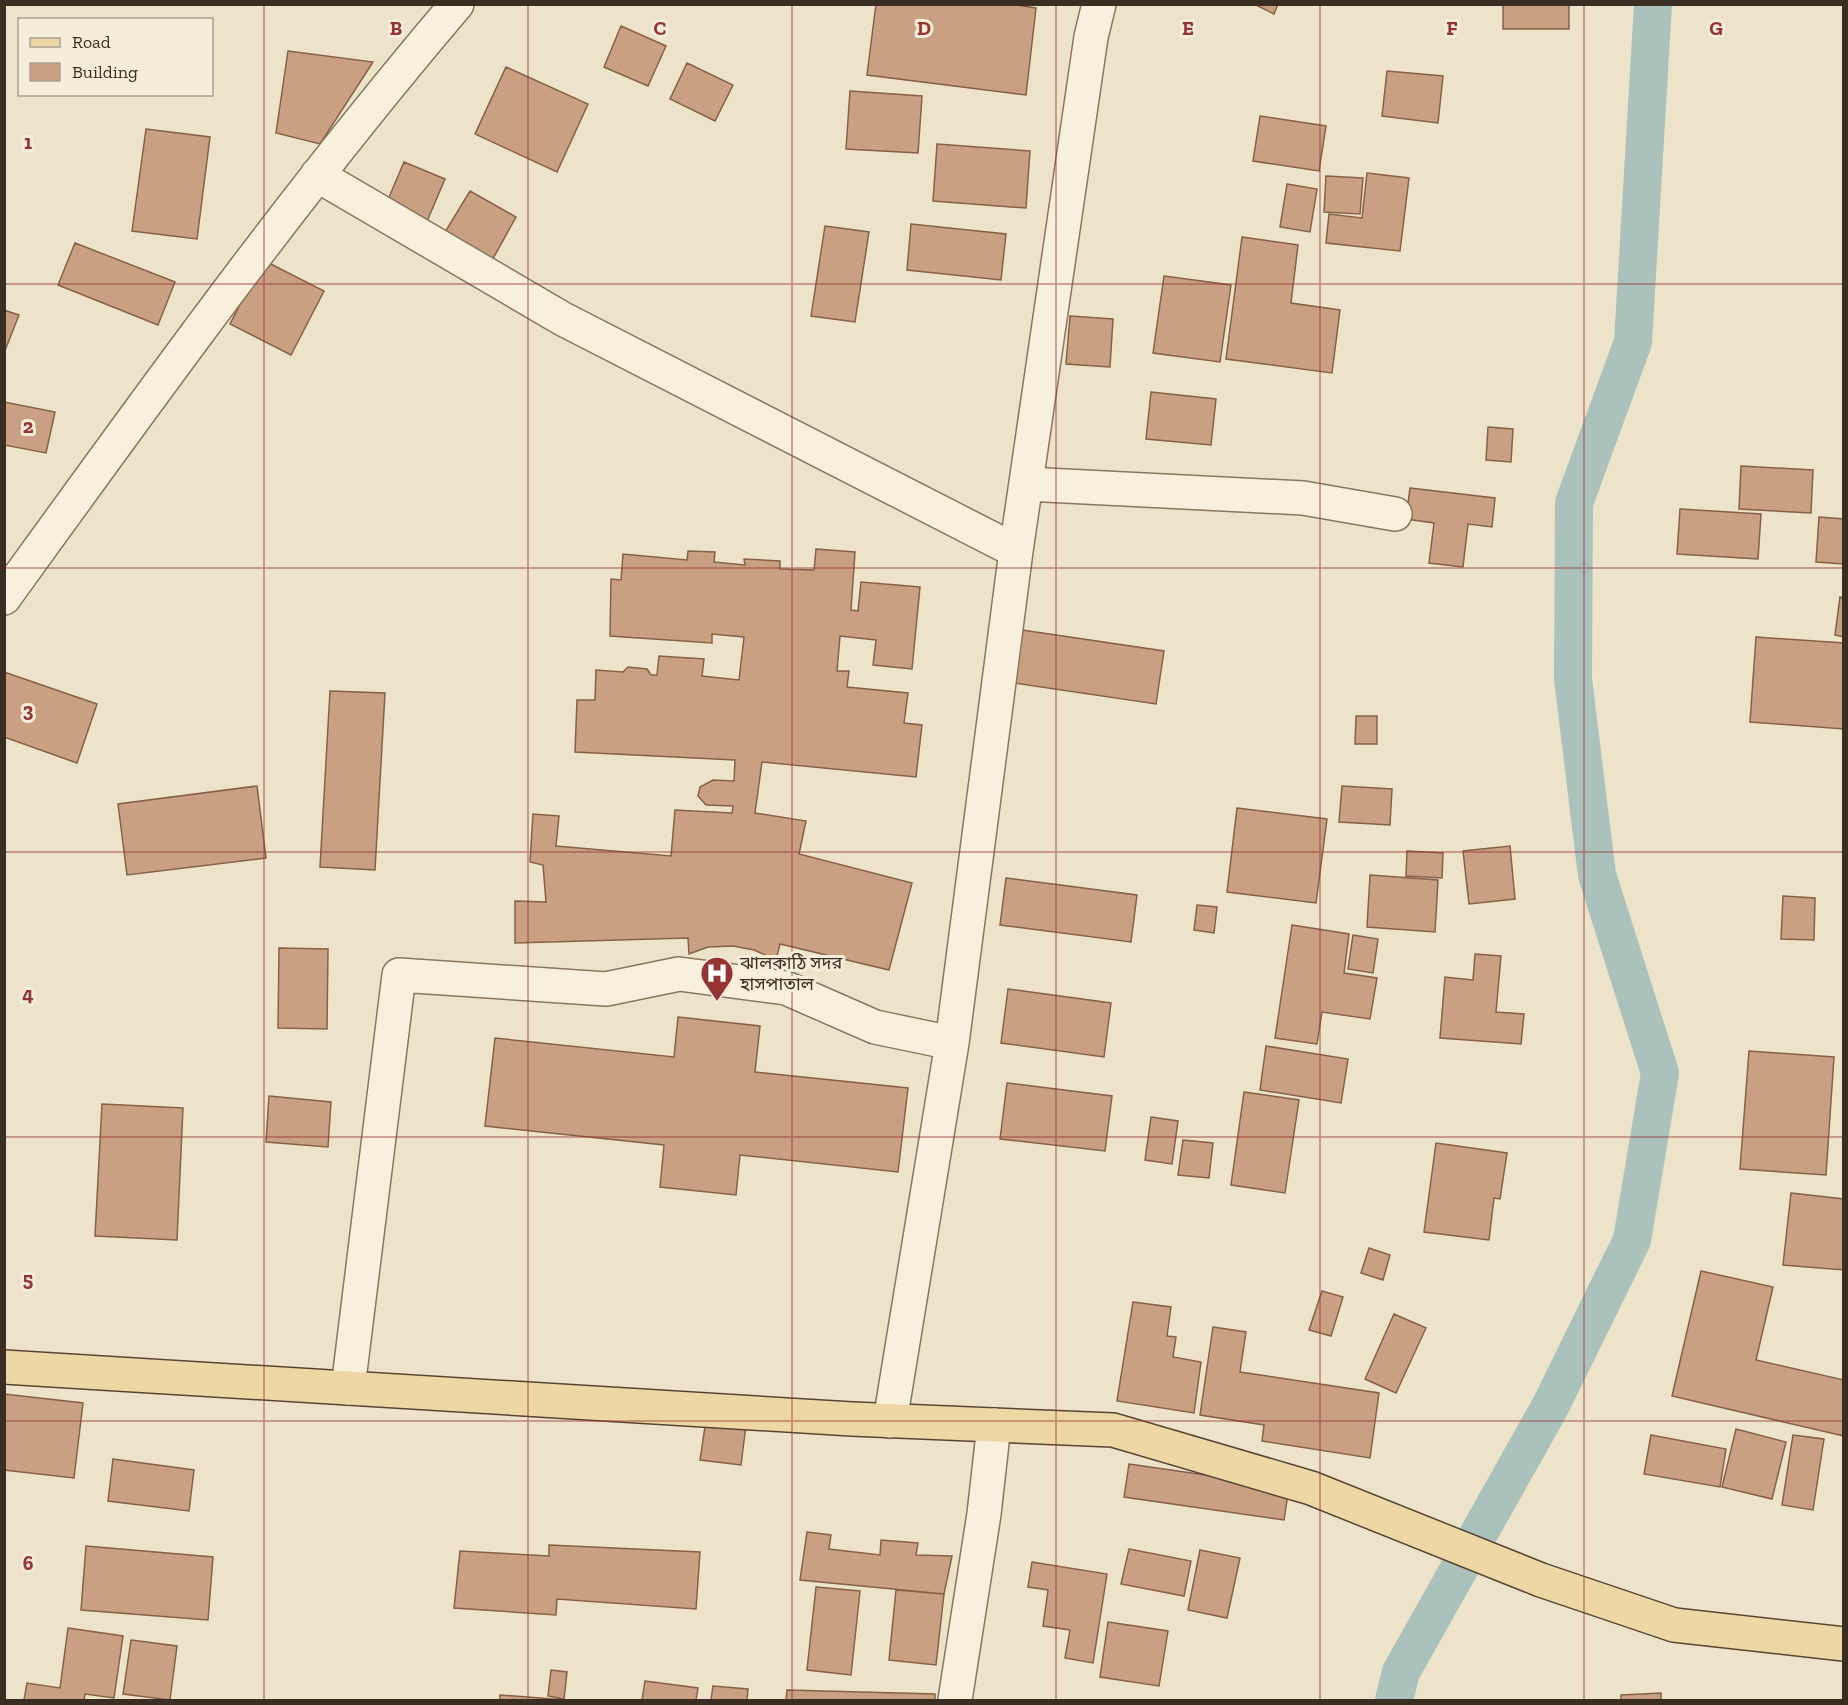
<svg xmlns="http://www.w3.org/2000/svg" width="1848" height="1705" viewBox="0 0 1848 1705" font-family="'Zilla Slab','Noto Sans Bengali',serif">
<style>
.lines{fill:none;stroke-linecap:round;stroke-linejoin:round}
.canal{stroke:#aac2bb;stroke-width:38}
.building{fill:#c9a182;stroke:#876146;stroke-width:1.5}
.minor-casing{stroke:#89765f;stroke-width:36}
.major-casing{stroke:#574533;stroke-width:36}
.minor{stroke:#f8f0dd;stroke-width:33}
.major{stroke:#edd8a5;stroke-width:33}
.grid{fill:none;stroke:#953432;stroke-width:1.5;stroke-opacity:0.55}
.labels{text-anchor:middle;stroke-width:6;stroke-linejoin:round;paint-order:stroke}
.poi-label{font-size:18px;fill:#3a2e22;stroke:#f5edd9;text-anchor:start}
.grid-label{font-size:20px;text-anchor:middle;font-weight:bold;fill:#953432;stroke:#f5edd9;stroke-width:6;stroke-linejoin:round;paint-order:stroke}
</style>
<rect width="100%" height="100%" fill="#ede3ca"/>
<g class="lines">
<path class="canal" d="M1394,1700L1401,1672L1551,1405L1632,1240L1660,1073L1597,875L1573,679L1574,503L1633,342L1653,4"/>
</g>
<path class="building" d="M876,4H1009L1036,8L1026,95L867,75Z
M1254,4H1278L1274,14Z
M1503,4H1569V29H1503Z
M621,26L666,46L648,86L604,67Z
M288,51L373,62L320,144L276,133Z
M687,63L733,85L715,121L670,99Z
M506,67L588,104L557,172L475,134Z
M1387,71L1443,76L1438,123L1382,116Z
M850,91L922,96L918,153L846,149Z
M1260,116L1326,126L1319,171L1253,161Z
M146,129L210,137L197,239L132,231Z
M937,144L1030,151L1026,208L933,201Z
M404,162L445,179L425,226L384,209Z
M1367,173L1409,178L1400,251L1326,243L1329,214L1362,218Z
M1326,176L1363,178L1360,214L1324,212Z
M1287,184L1317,189L1310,232L1280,227Z
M470,191L516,217L490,264L442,237Z
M911,224L1006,234L1001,280L907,270Z
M825,226L869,232L855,322L811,316Z
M1242,237L1298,245L1291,303L1340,310L1332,373L1226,359Z
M75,243L175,282L158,325L58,285Z
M263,260L324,291L291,355L230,324Z
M1164,276L1231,285L1220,362L1153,353Z
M4,310L19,315L4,353Z
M1070,316L1113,319L1110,367L1066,364Z
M1151,392L1216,399L1211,445L1146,439Z
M4,402L55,412L46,453L4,445Z
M1488,427L1513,429L1511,462L1486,460Z
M1741,466L1813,470L1811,513L1739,509Z
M1410,488L1495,498L1492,527L1468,524L1463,567L1429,563L1434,523L1406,519Z
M1680,509L1761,514L1758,559L1677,554Z
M1819,517L1844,519V564L1816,562Z
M816,549L855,552L851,610L858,611L861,582L920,587L912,669L873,665L876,640L840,636L837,671H849L847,687L908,693L904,723L922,725L916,777L762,762L755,813L806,821L799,854L912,883L889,970L780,944L776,960L754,950L733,946L708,947L689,954L688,938L515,943V901L546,902L543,865L530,862L533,814L559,816L556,846L671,856L675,810L732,813L733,806L706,805L698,796L700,787L713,780L734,781L735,760L575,752L577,700H595L596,670L623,672L628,667L647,669L651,675H657L659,656L704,659L702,676L739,680L744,637L712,634V643L610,636L611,579L621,580L623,554L687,560L688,551L715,552L714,562L745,565L744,559L780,561V569L814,570Z
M1840,597L1844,598V637L1835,635Z
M1022,630L1164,651L1156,704L1014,683Z
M1756,637L1844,643V729L1750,722Z
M4,672L97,704L77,763L4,737Z
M330,691L385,693L375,870L320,867Z
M1356,716H1377V744H1355Z
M257,786L266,858L127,875L118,804Z
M1342,786L1392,789L1390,825L1339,822Z
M1237,808L1327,819L1316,903L1227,892Z
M1510,846L1515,899L1469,904L1463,851Z
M1407,851L1443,853L1442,878L1406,876Z
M1370,875L1438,880L1435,932L1367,927Z
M1006,878L1137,895L1131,942L1000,925Z
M1783,896L1815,898L1814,940L1781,939Z
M1197,905L1217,907L1214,933L1194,930Z
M1292,925L1349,934L1344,973L1377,978L1370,1019L1322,1012L1317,1044L1275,1038Z
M1353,935L1378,939L1373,973L1348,969Z
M279,948L328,949L327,1029L278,1028Z
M1475,954L1501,956L1496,1012L1524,1014L1521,1044L1440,1038L1445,977L1473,980Z
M1008,989L1111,1003L1104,1057L1001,1043Z
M678,1017L760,1026L755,1072L908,1088L898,1172L740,1155L736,1195L660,1187L664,1145L485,1126L495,1038L674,1057Z
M1266,1046L1348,1059L1341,1103L1260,1090Z
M1749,1051L1834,1057L1826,1175L1740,1169Z
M1007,1083L1112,1096L1105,1151L1000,1139Z
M1244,1092L1299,1100L1285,1193L1231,1185Z
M269,1096L331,1102L328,1147L266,1142Z
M102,1104L183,1108L177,1240L95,1236Z
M1151,1117L1178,1121L1172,1164L1145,1160Z
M1183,1140L1213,1143L1209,1178L1178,1175Z
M1436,1143L1507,1153L1500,1199L1494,1198L1489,1240L1424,1232Z
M1791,1193L1844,1199V1270L1783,1265Z
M1369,1248L1390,1255L1383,1280L1361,1273Z
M1701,1271L1773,1287L1756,1360L1844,1380V1436L1672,1396Z
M1322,1291L1343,1297L1331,1336L1309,1330Z
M1133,1302L1171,1307L1167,1336L1176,1337L1173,1357L1201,1362L1194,1413L1117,1401Z
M1394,1314L1426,1328L1396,1393L1365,1379Z
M1213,1327L1246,1332L1240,1372L1379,1393L1370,1458L1262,1441L1264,1425L1200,1415Z
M4,1394L83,1403L74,1478L4,1470Z
M706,1420L746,1425L741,1465L700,1460Z
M1736,1429L1786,1442L1772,1499L1722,1487Z
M1651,1435L1726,1449L1720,1487L1644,1474Z
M1793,1435L1824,1439L1813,1510L1782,1505Z
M113,1459L194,1470L189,1511L108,1501Z
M1129,1464L1289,1487L1284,1520L1124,1497Z
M807,1532L831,1535L829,1549L880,1555L881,1540L918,1543L916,1555L952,1556L944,1594L800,1580Z
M549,1545L700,1552L696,1609L557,1599L556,1615L454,1608L460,1551L549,1556Z
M86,1546L213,1557L208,1620L81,1610Z
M1129,1549L1191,1561L1184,1596L1121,1584Z
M1200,1550L1240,1558L1227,1618L1188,1610Z
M1032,1562L1107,1574L1093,1663L1065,1658L1070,1630L1043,1626L1048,1590L1028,1587Z
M816,1587L860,1591L851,1675L807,1670Z
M896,1590L944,1594L936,1665L889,1660Z
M1108,1622L1168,1631L1159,1686L1100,1677Z
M68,1628L123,1636L114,1698L85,1694L84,1700H24L27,1683L60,1688Z
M131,1640L177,1646L170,1700L123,1694Z
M551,1670L567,1672L564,1699L548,1696Z
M645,1681L698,1688L696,1700H642Z
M713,1686L748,1689L747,1700H711Z
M787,1690L935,1694V1700H786Z
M1661,1693V1700H1621V1695Z
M500,1695L566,1700H500Z"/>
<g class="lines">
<defs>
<path id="minor" d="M317,175L563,319L1016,551L952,1043L890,1421
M1026,484L1303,498L1395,514
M1016,551L1091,37L1099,4
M4,598C150,396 295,194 457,4
M348,1388L399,975L606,989L679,974L786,988L875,1027L952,1043
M955,1700L984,1514L994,1425"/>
<path id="major" d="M4,1367L852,1419L1113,1430L1311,1488L1541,1580L1674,1625L1844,1644"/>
</defs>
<use href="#minor" class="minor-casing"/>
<use href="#major" class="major-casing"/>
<use href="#minor" class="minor"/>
<use href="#major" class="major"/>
</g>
<path class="grid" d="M264,4V1700M528,4V1700M792,4V1700M1056,4V1700M1320,4V1700M1584,4V1700M4,284H1844M4,568H1844M4,852H1844M4,1137H1844M4,1421H1844"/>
<defs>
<symbol id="hospital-pin" viewBox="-11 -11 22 30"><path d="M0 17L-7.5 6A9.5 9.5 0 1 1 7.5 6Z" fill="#953432" stroke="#f5edd9"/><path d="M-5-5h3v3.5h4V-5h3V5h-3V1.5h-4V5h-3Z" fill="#fff"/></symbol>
</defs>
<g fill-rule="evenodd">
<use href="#hospital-pin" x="698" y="954" width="38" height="52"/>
</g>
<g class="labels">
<g class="poi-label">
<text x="740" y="969">ঝালকাঠি সদর<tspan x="740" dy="21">হাসপাতাল</tspan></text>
</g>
</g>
<g class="grid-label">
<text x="396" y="35">B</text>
<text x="660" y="35">C</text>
<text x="924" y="35">D</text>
<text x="1188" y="35">E</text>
<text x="1452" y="35">F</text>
<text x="1716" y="35">G</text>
<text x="28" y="149">1</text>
<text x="28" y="433">2</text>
<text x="28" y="717">3</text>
<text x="28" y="1001">4</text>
<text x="28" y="1286">5</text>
<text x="28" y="1570">6</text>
</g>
<rect width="1848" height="1705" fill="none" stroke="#3a2e22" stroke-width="12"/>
<rect x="18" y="18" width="195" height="78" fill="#f5edd9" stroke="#aaa190" stroke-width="1.5"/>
<rect x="30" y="38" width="30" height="9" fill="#edd8a5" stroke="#aaa190" stroke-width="1.5"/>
<text x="72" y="48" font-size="18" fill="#3a2e22">Road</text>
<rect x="30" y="63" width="30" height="18" fill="#c9a182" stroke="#aaa190" stroke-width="1.5"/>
<text x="72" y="78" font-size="18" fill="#3a2e22">Building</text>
</svg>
